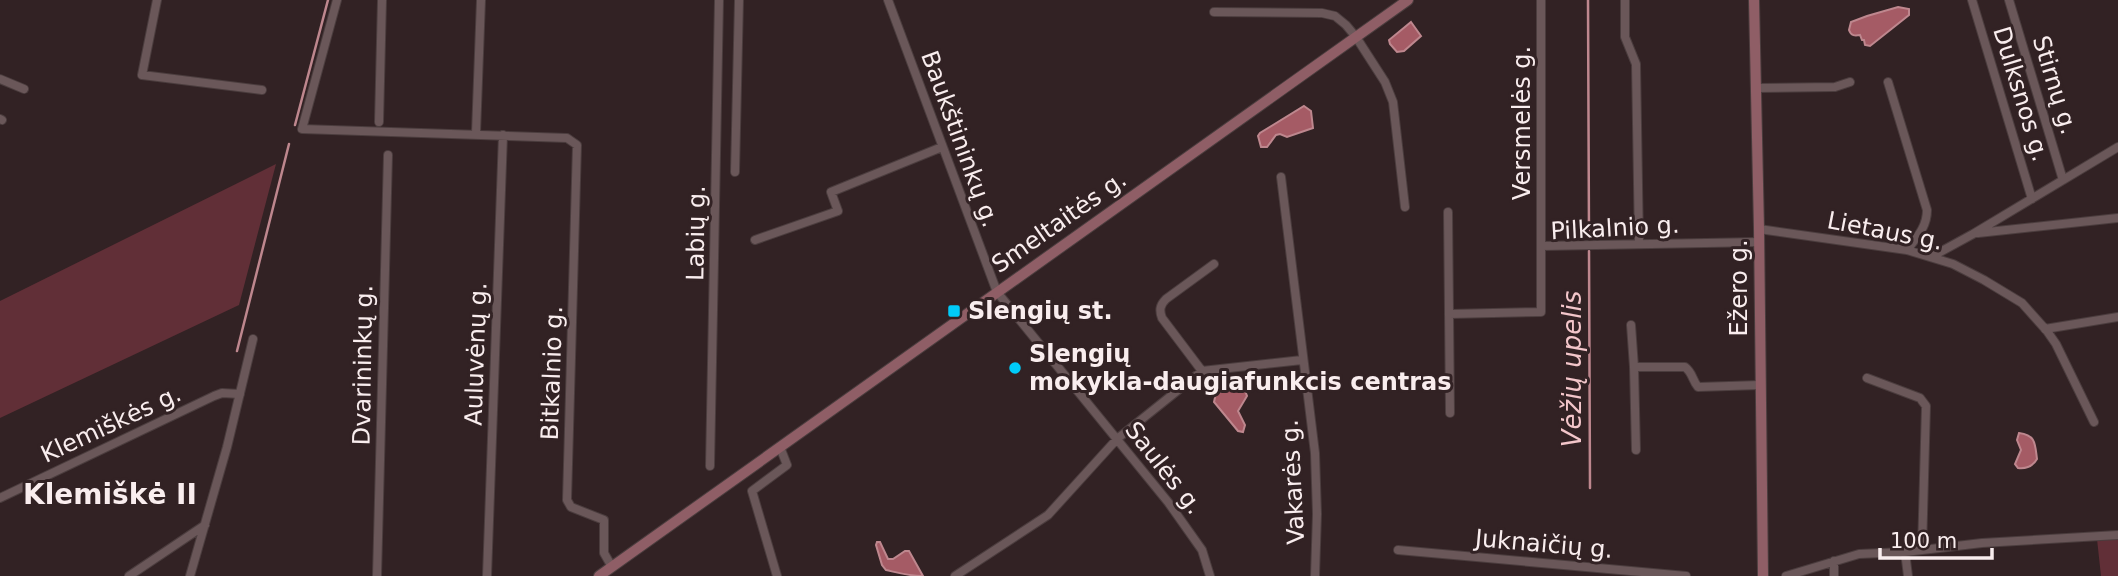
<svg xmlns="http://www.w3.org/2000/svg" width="2118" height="576" viewBox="0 0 2118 576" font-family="'DejaVu Sans',sans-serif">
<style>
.green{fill:#612f37}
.water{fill:#a55b65;stroke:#be878e;stroke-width:2}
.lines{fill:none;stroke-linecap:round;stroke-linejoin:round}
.stream{stroke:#be878e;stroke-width:2.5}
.minor-casing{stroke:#4b3d3e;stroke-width:10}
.secondary-casing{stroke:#4b3d3e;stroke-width:12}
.minor{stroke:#6a5759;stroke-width:8}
.secondary{stroke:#8f5e66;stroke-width:10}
.poi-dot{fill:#00cbf9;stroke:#322224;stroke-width:2.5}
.labels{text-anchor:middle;stroke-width:6;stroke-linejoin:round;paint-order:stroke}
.street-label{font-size:24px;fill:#f9edee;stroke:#322224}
.poi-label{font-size:24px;font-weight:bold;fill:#f9edee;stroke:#322224;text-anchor:start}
.water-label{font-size:26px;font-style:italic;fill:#f3c6ca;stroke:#322224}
.quarter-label{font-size:28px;font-weight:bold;fill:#f9edee;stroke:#322224}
</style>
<rect width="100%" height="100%" fill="#322224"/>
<path class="green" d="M276,164L239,305L0,418V301Z
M2118,538V576H2101L2097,539Z"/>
<path class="water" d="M1898,7L1909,9V15L1870,46L1865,45L1864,40H1862L1860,35C1855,36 1851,36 1849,30L1851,22L1867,16Z
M1411,22L1421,36L1404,51L1397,52L1390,44L1389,40Z
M1304,106L1311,111L1313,128L1287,137L1280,134L1276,135L1267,147H1261L1258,136L1260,133Z
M1238,383L1244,388L1247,396L1238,411L1245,425L1243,432L1238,431L1214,402L1216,393L1230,390Z
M2019,433C2036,435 2035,444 2037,459C2033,466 2027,469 2018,468L2015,464L2021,450L2017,440Z
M877,542H880L888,559H893L905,551H909L923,576C909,576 899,573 886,570L882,565L876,545Z"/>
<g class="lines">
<path class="stream" d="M1588,0L1589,237
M295,125L328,0
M1589,251L1590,488
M237,351L289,144"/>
<defs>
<path id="minor" d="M157,0L142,75L262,90
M337,0L302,129L567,138L577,145L567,500L571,507L604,520V553L612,567
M888,0L997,292L1168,502L1202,550L1210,576
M1625,0V37L1636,64L1639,244
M1972,0L2032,199
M2009,0L2063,180
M1214,12L1322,13L1335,16L1346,25L1356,37L1385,82L1393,102L1405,207
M0,79L24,89
M1888,82L1927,210C1927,227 1917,237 1907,250
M1756,88L1835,87L1850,82
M0,119L2,120
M379,122L382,0
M476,133L481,0
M735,172L739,0
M1281,177L1315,453L1317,514L1315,576
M1448,212L1450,413
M1759,229L1907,250L1953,264L1984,280L2022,303L2047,331L2056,344L2094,422
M1978,233L2118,218
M755,240L838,211L831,192L942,147
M1542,246L1760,242
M1931,257L1973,234L2118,147
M1449,314L1541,312V0
M1631,325L1634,367L1636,450
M2045,329L2118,317
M1634,367H1685C1693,373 1692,380 1698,387L1760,385
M1202,371L1162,318C1159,310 1160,305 1166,299L1214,264
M1867,378L1920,398L1926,406L1922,550
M710,466L719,0
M0,498L214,396L222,393L240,394
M1398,550L1686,576
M1905,552L1908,576
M129,576L205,525
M190,576L227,447L253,339
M377,576L388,155
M487,576L503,135
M777,576L752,491L787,465L780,447
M955,576L1048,515L1117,439L1202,371L1302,360
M1786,576L1859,554L1905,552L1982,543L2118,535
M1834,576V561"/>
<path id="secondary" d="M1754,0L1759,229L1763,576
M599,576L1408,0"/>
</defs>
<use href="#minor" class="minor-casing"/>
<use href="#secondary" class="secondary-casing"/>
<use href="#minor" class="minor"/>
<use href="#secondary" class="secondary"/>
</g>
<g class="poi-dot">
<rect x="947" y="304" width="14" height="14" rx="3.5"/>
<circle cx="1015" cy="368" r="7"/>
</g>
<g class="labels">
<g class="street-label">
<text transform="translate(2055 85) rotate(73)" y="8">Stirnų g.</text>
<text transform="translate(2021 94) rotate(73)" y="8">Dulksnos g.</text>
<text transform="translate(1522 123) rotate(-90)" y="8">Versmelės g.</text>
<text transform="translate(960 139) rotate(70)" y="8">Baukštininkų g.</text>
<text transform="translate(1059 222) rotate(-35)" y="8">Smeltaitės g.</text>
<text transform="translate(1615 228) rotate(-3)" y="8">Pilkalnio g.</text>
<text transform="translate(1885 231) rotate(11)" y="8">Lietaus g.</text>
<text transform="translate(696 233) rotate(-89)" y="8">Labių g.</text>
<text transform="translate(1739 288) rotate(-90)" y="8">Ežero g.</text>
<text transform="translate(476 354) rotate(-88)" y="8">Auluvėnų g.</text>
<text transform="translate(363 365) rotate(-89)" y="8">Dvarininkų g.</text>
<text transform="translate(552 373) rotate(-88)" y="8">Bitkalnio g.</text>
<text transform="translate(111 424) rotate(-25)" y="8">Klemiškės g.</text>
<text transform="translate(1164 468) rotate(52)" y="8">Saulės g.</text>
<text transform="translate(1293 482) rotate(-93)" y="8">Vakarės g.</text>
<text transform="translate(1544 544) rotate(5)" y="8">Juknaičių g.</text>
</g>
<g class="poi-label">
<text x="968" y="319">Slengių st.</text>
<text x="1029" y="362">Slengių<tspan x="1029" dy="28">mokykla-daugiafunkcis centras</tspan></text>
</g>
<g class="water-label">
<text transform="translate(1572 369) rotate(-90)" y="9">Vėžių upelis</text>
</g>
<g class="quarter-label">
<text x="110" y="504">Klemiškė II</text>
</g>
</g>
<path d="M1880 548v10h112v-10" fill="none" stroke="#f9edee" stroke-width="3.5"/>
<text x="1890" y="548" font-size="21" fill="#f9edee" stroke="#322224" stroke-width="5" paint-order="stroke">100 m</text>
</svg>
